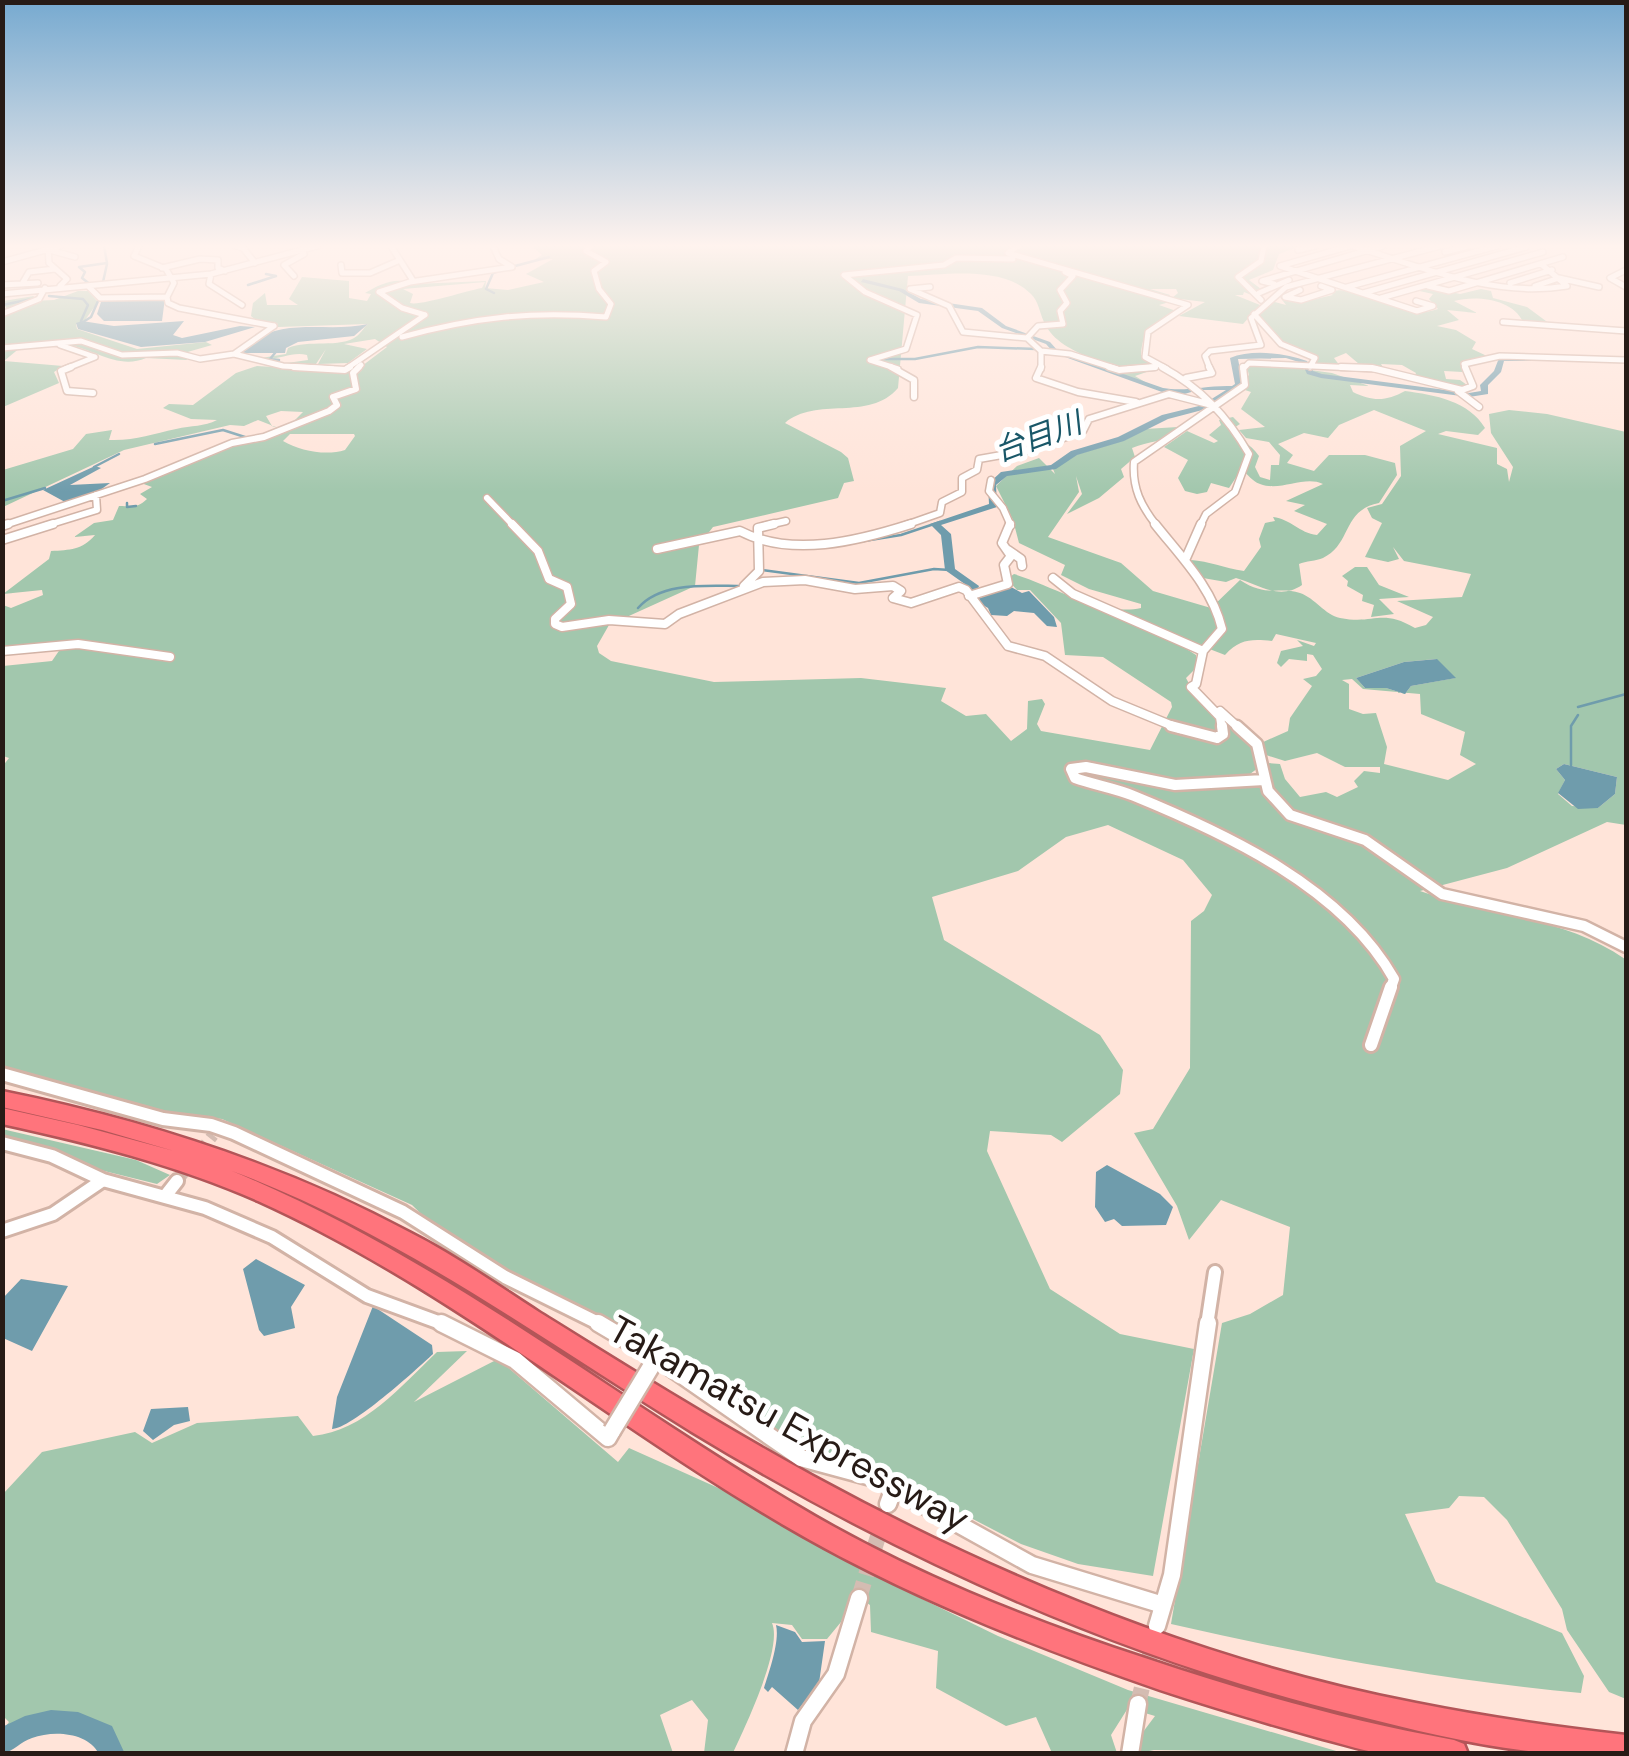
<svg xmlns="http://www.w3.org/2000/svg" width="1629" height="1756" viewBox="0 0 1629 1756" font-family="'DM Sans','Noto Sans JP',sans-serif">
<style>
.green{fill:#a2c7ad;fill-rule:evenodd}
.water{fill:#6f9cac}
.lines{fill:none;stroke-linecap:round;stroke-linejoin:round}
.stream{stroke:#6f9cac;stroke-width:2.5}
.river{fill:#6f9cac;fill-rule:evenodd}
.minor-tunnel-far1{stroke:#d4bcb2;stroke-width:12;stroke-dasharray:12 6;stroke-linecap:butt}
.minor-tunnel{stroke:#d4bcb2;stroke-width:16;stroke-dasharray:16 8;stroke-linecap:butt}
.minor-far5-casing{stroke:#d2b3a6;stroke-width:8}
.minor-far4-casing{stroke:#d2b3a6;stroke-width:9}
.minor-far3-casing{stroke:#d2b3a6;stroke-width:11}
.minor-far2-casing{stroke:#d2b3a6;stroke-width:15}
.minor-far1-casing{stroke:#d2b3a6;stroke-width:18}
.minor-casing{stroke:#d2b3a6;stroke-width:21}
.highway-casing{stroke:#b35558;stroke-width:5}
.minor-far5{stroke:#fff;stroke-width:5}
.minor-far4{stroke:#fff;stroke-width:6}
.minor-far3{stroke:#fff;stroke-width:8}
.minor-far2{stroke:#fff;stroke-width:10}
.minor-far1{stroke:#fff;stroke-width:12}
.minor{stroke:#fff;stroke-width:16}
.highway{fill:#ff747c;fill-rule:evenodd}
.minor-bridge-casing{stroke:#d2b3a6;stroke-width:21;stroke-linecap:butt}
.minor-bridge{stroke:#fff;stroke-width:16}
.labels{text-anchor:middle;stroke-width:10;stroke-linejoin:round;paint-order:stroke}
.far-water-label{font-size:30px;font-style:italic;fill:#195768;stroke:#fff}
.near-street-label{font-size:38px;fill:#271b16;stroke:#fff}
</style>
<rect width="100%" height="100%" fill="#ffe4d9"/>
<path class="green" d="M532,246H1016L1007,251L1011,256V251L1019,246H1300L1279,254L1273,270L1249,280L1261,289L1256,293L1262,299L1244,292L1243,295H1235L1260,305L1243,324L1179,316L1205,302L1172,298L1178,293L1176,289H1150L1170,295L1168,298L1176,300L1159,305L1179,312C1156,327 1143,324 1141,355L1158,368L1135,376L1150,385L1094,365L1092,359C1073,350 1053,342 1044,322C1039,311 1039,302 1031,294C1003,265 944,275 908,276L898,388C869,422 816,396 785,423L841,452L848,458L854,481L844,483L838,498L713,527L699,545L695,586L609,625L597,646L599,653L611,661L714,682L861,678L946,688L941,701L966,716L986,714L1011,741L1027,729L1028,701L1042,699L1045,704L1037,724L1041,731L1150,750L1172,707L1171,702L1103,657L1065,655L1061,623L1030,590H1017L1007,579L1014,574C1053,586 1102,617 1141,608V604L1089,589L1061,575L1065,565L1019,543L1013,520L996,486L1017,466L1039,458L1055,474L1053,469L1075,455L1125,440L1145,429L1178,427L1179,432C1163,442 1149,441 1132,448L1135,457L1121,469L1124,477L1099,498L1067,514L1082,494L1076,476L1079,492L1048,537L1121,563L1153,591L1211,608L1240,580C1267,598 1279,586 1300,593C1315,598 1325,615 1340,618C1375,625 1380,608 1415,628L1426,625L1433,617L1397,601L1462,597L1471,574L1404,561L1393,547L1399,559L1388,562L1365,557L1382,523L1372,518L1367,508L1382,504L1401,476L1400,446L1426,431L1374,410L1339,425L1328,438L1304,433L1278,444L1293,455L1287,463L1314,471L1329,455H1365L1395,463L1397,475L1379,503C1342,510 1352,544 1323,558C1316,561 1306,561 1299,564L1302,585C1279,601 1258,584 1236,578L1226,582L1203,578L1191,560C1209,561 1224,568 1244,571L1261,547L1259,539L1265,523L1275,521L1273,517C1291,519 1299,533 1317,535L1327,524L1294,511L1305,505L1286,501L1323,484C1304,475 1281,492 1260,484C1251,481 1249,474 1241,470L1229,488L1211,483L1207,492L1197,494L1185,491L1178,478L1188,460L1164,447L1187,431L1214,443L1218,441L1209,435L1221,425L1219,420L1233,417L1240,424L1232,429C1239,440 1250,443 1259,456L1255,467L1260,477L1270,480L1271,465H1279L1280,455L1269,442L1246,438L1239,430L1265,427L1241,409L1251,392L1242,389L1249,384L1245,379L1249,375L1247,367L1258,363L1332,373L1369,386L1350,385L1353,392C1373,402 1387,401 1405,391C1435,395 1469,401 1485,428L1478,435L1446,431L1438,434L1497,448V464L1507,469L1509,482L1513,467L1491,433L1489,414L1509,410L1547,414L1626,432V825L1607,822L1507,868L1420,891C1487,915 1565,917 1625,959L1626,1699L1609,1692L1567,1630L1562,1609L1507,1520L1484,1497L1459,1496L1449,1508L1405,1514L1436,1582L1562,1633L1584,1676L1581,1693C1442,1680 1306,1655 1171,1624L1222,1323L1250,1314L1283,1295L1290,1227L1221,1200L1189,1240L1177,1206L1134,1133L1153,1129L1190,1068L1191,921L1204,911L1212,895L1183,860L1108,825L1066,837L1018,871L932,897L944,940L1100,1035L1123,1070L1120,1094L1062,1142L1051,1135L990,1131L987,1151L1050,1289L1120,1334L1194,1349L1153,1576L1078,1564L1021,1544L884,1473L789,1438L684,1364L589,1310L507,1272L445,1237L412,1205L222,1119L166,1113L3,1069L2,767L9,758L3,756V666L52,661L63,645L3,649V605L11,608L43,595L42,590L3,594L49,559L51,551C70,550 82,550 95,535L74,537L94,523L113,520L119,506C131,506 137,509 147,499L140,494L152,487L141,483L201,455L283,432L303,412L281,411L266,416L272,426L281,429L258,420L244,426L230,425L124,450L3,507V470L73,449L86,434L112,430L109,440C135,441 152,434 176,429C192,425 204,427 217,420L191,419L163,408L169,404L193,405L236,373L257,366L354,372L387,347L375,339L344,344L367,349L348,363L318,364L326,349L316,364H280L308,360L307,355C290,351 277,362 261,358L286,354L288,348C308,339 340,349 357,336C362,332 364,327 368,324L278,327L277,323L258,322L251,316L253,303L265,293L267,305H298L289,299L302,277L349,281V298L367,301L371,294L365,293C380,284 397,276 414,284L486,281L485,288L508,290L544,282L526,274L553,259L534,260L542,255ZM485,282L482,288C465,291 421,306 410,303L413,294L403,289ZM290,434H354L355,436L345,450C326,456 300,451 283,441ZM1150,626L1225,655C1240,639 1251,639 1272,641L1276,634L1316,643L1314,646L1297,640L1303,646L1281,651L1277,663L1281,667L1289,659L1307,661V654L1313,655L1322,669L1316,676L1303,679L1312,686L1290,718L1288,731L1261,743L1266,755L1285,761L1317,753L1345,767H1380V773L1364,771L1354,781L1358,787L1337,797L1326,792L1300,797L1285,779L1280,764L1268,763L1269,788L1274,799L1255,783L1193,788L1172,785L1246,777L1258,768C1254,726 1203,716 1186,678L1196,668V655ZM1436,659L1455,678L1411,686L1405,694L1386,688H1365L1356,678L1404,662ZM1352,679L1363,689L1420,694L1421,714L1465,732L1460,755L1476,764L1448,780L1384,764L1387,747L1376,713L1363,714L1349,709V684L1342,680ZM1564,764L1617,777L1615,794L1598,808L1572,806L1558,794L1565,780L1556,769Z
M1426,286L1460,294L1481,289L1491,291L1493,298L1527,307L1550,324L1523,322C1513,299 1476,295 1454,301L1477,313L1447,310L1459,320L1437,326L1456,330L1476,342L1472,349L1487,356L1461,363L1463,372L1444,371L1446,379L1460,380L1467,385L1465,388L1414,377L1416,373L1402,365L1381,364L1384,369L1359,364L1346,353L1334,358L1340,366L1314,365L1317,362L1315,356L1283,344L1258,314L1271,301L1286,305L1280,297L1302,302L1333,295L1328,292C1370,281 1398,323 1438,309L1429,299L1433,294L1415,290Z
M78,291H88L98,302L85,320L76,324L77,329L137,349L206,342L212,345L184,353L187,360L146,358C118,370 95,349 68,345C47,341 24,343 3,347L2,310L6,308L3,301L34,296L32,301L54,300Z
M21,347L4,361L63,366L54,372L59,383L3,407V350Z
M1355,567H1367L1379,585L1409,597L1379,599L1394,614L1371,617L1374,605L1362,601L1363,595L1347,586L1348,581L1342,576Z
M2,1129L136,1160L170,1175L157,1184L92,1168L56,1149L3,1139Z
M467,1351L414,1402L498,1359L618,1462L629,1448L725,1491L869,1573L998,1636L1128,1690L1343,1753L1154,1750L1139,1753L1143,1732L1155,1716L1128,1708L1111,1735L1117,1753H1052L1036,1717L1006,1726L936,1688L938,1651L871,1632L870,1605L853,1593L841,1622L827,1639H802L792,1625L772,1623C783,1648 745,1727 733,1753H704L708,1720L692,1700L660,1715L673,1753H119C108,1716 51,1706 21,1724C14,1728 8,1736 3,1741V1730L9,1722L2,1715L3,1494L42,1452L135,1432L152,1443L197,1423L298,1416L313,1436C364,1431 401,1386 437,1352Z"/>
<path class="water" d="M165,298L162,321H104L97,314L102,299Z
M82,321L114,326L184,321L173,335L182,338L240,326L255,327L205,342L141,347L78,329L76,323Z
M368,324L354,336L298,342L286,348L285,353H241C273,313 326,334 368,324Z
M95,466L101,468L70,485L110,483L96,493L65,502L43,490Z
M1011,587L1022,593L1029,591L1054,617L1057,627L1047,626L1034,613L1014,611L1007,616L991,615L988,608L974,600Z
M1437,659L1456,678L1411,686L1405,694L1386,688H1365L1356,678L1404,662Z
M1564,764L1617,777L1615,794L1598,808L1578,809L1558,793L1565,780L1556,769Z
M1107,1165L1160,1194L1173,1207L1166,1225L1122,1226L1114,1219L1105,1222L1095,1207L1096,1172Z
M256,1259L305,1285L291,1307L295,1328L264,1336L259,1330L243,1269Z
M21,1279L68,1286L32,1351L3,1338V1298Z
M373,1306L432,1345L433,1354C416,1370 351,1429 332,1429L337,1397Z
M188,1407L190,1421L174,1425L153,1440L143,1431L151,1409Z
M776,1625L795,1632L802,1642L825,1641L819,1683L798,1710L772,1687L768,1692L764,1688C769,1672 780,1641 776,1625Z"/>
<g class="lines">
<path class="stream" d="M245,247L256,260
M515,266L549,257
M103,282L107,264
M91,285L82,278L85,272L79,267L107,263L104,246
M248,285L276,276L266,274
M494,293L486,289L493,273L499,271
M49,296L83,299L88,305L81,321
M2,305L37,298
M83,322L91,317L98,301
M275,353L270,359L279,360
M881,359H915L978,347L1036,349
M155,444L223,430L248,438
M94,467L119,454
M2,501L45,488
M127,503V507L136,506
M864,541L901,535L940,522
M762,570L859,583L934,569L950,570
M638,608C661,581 708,586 742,586
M1578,707L1626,694
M1571,765V726L1578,715"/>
<path class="river" d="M863,279L903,289L921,299L982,308L1006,326L1050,342L1058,351L1163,388C1186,392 1207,385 1232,386L1235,384L1230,358C1252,349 1284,353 1307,361L1313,371L1322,374L1469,393L1481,391L1480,385L1494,371L1499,358L1571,357L1574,359L1571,361H1504L1501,372L1488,385V394L1469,397L1321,378L1307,374L1302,363L1286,358L1238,359L1243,385L1213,404H1210V400L1226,390H1198L1181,395L1162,392L1054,353L1046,344L1002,328L978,311L919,303L899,291L861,282Z
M1207,404H1210V408L1168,419L1124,441L1077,455L1056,469L1007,476L996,485L997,507L941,525L951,534L955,569L979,586L975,596H967L966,594L969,587L945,570L941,535L930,524L989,504L988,484L1001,472L1051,465L1071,451L1118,437L1162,415Z
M51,1710L78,1712L112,1726L125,1754H99C88,1732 53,1730 32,1738C20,1742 14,1751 2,1754V1727L25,1716Z"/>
<path class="minor-tunnel-far1" d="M177,1181L213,1135"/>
<path class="minor-tunnel" d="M859,1598L888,1504
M1138,1704L1153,1642"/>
<defs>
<path id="minor-far5" d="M48,246L49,263L67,279L60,286
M139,246L134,256L166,269L174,283L167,297
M236,246L243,248L255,263
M391,246L412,279
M1018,246L1008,253L1188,305L1148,332L1145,357L1167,369
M1350,246L1280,266L1417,311L1433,306L1416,301
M1353,246C1421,267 1494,298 1567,286L1541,264
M1298,250L1315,246
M53,251L75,257
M1445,252L1468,246
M2,262L60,246
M341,265L342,273H370L400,260
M162,268L200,259L218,260V268L225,271
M1626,270L1610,278L1626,287
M211,274L209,284L242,305
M294,276L284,265L304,254
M1510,283L1552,270
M22,284L29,272L55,269
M1274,284L1262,281L1383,246
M2,285L38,283
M1428,286L1449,291L1563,257
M1535,286L1559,278L1599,287
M89,287L100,298L167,297L168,303L179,308L274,326
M930,287L910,289L949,306L963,332L1027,338L1041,351L1070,354L1117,369
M1347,287L1497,246
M1300,290L1285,297L1301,300L1332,290L1321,286
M1259,293L1289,280
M1363,293L1526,247
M2,294L211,274L317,246
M1381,298L1543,252
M1261,300L1238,277L1261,261L1264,246
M2,314L39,299L45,288
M1254,314L1281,344L1315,358L1310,367
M425,315L402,308L379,292L410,282L512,267L499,259L493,246
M1503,322L1626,331
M402,337C475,317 531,311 606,317L611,304L599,289L594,271L606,262L586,251L590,246
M1027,338L1038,326L1063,324L1060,311L1067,303L1060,290L1073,276L1065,272
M60,345L95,357
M2,348L81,341L122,355L177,353L200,359L234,354L283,366L333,369
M1041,351V369
M234,354L274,326
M65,369L95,357
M346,369L425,315
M357,369L361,365
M898,369L870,360L906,349L917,315L865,292L844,275L944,265L956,258L1013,259
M1128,369L1155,367
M1210,369L1205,356L1210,351L1261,345L1251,318L1286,287L1440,246
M1243,369L1249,363L1377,369
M1466,369L1464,364L1500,356L1626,360"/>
<path id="minor-far4" d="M71,367L61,371L67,391L93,393
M294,367L345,370L350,367
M891,367L914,380V397
M1041,367L1036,378L1078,392L1136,402
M1109,367L1119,370L1155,367
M1162,367C1201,388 1227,416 1249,454L1235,492L1206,514L1200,526
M1341,367L1372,368L1462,390L1473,386L1465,367
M1186,378L1212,373L1209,367
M1458,391L1479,407
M991,480L989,491L1003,508L1011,526
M487,498L514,526
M2,526L145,479L232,443L264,437L329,411L337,405L333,397L356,389L353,373L359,367
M45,526L97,510L96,495
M764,526L786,521
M903,526L940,513L942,502L962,492V478L977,470L979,459L1030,450L1083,431L1089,419L1169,394L1212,405
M1157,526C1141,506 1132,488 1134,462L1245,385L1243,367"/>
<path id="minor-far3" d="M512,524L538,551L549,579L567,587L571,604L555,619V624L562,627L609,620L665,624L679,614L763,582L805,580L855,589L893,586L901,591L893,598L911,603L959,587L966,590L1008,646L1045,656L1112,701L1180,729
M1155,524C1181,557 1212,587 1222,629L1203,651L1196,684L1191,687L1220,717L1222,729
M2,526L8,524
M2,540L53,524
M657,549L740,531C791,558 858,541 911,524
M1008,550L1021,559L1022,566
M1186,558L1201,524
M1053,578L1073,594L1203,651
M744,586L759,571L758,528L774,524
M969,596L1008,584L1004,565L1011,556L1002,543L1010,524
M2,651L78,644L170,657
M1220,711L1240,729"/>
<path id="minor-far2" d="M1171,726L1217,738L1223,734L1222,726
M1237,726L1257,744L1268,791L1290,815L1365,840L1442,894L1584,926L1626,947
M1264,780L1175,785L1086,767L1071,769L1075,778C1094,785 1115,788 1134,796C1227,834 1343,888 1394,979L1390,990"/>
<path id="minor-far1" d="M1371,1045L1391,987
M2,1074L163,1119L211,1125L234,1133L403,1212L505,1277L602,1325
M2,1143L52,1156L103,1180L205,1208L272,1237L367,1296L446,1325
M166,1195L177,1181
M2,1231L53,1214L103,1180
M1207,1325L1215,1272"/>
<path id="minor" d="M441,1323L515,1360L608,1438L612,1431
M598,1323L657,1358L801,1458L875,1478L1032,1565L1163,1605
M888,1504L894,1488
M1157,1626L1172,1575L1208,1323
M794,1754L803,1721L836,1674L859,1598
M1130,1754L1138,1704"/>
<path id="highway" d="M2,1091C145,1120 283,1164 411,1233C456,1256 497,1285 539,1312C629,1368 720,1425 813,1476C1002,1579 1204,1662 1416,1703C1486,1717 1555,1727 1626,1735V1754C1601,1754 1575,1755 1550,1753C1484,1748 1418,1731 1354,1715C1119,1658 898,1557 692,1432C542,1340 398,1233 232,1171C435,1254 608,1394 796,1505C906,1571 1026,1619 1148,1659C1248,1693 1350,1721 1454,1740L1464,1744L1468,1754C1441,1754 1413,1755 1386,1754C1366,1752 1344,1744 1323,1739C1269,1724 1214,1708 1160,1690C1030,1645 901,1594 782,1524C606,1421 446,1286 258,1201C177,1165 89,1143 2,1124V1108L78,1125L174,1151L102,1130L2,1107Z"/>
</defs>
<use href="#minor-far5" class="minor-far5-casing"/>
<use href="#minor-far4" class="minor-far4-casing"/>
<use href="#minor-far3" class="minor-far3-casing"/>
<use href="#minor-far2" class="minor-far2-casing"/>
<use href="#minor-far1" class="minor-far1-casing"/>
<use href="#minor" class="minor-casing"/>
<use href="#highway" class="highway-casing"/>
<use href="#minor-far5" class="minor-far5"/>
<use href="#minor-far4" class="minor-far4"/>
<use href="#minor-far3" class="minor-far3"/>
<use href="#minor-far2" class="minor-far2"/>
<use href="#minor-far1" class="minor-far1"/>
<use href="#minor" class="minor"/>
<use href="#highway" class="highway"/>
<defs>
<path id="minor-bridge" d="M612,1431L652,1365"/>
</defs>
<use href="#minor-bridge" class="minor-bridge-casing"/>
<use href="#minor-bridge" class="minor-bridge"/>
</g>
<linearGradient id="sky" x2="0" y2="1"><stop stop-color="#77aad0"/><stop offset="0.5" stop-color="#fff3ee"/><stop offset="1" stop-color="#fff3ee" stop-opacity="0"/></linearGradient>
<rect width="1629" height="492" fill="url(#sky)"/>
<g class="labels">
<g class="far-water-label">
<text transform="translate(1038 437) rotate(-20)" y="10">台目川</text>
</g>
<g class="near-street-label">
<text transform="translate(789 1424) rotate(29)" y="13">Takamatsu Expressway</text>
</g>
</g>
<rect width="1629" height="1756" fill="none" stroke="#271b16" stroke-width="10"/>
</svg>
